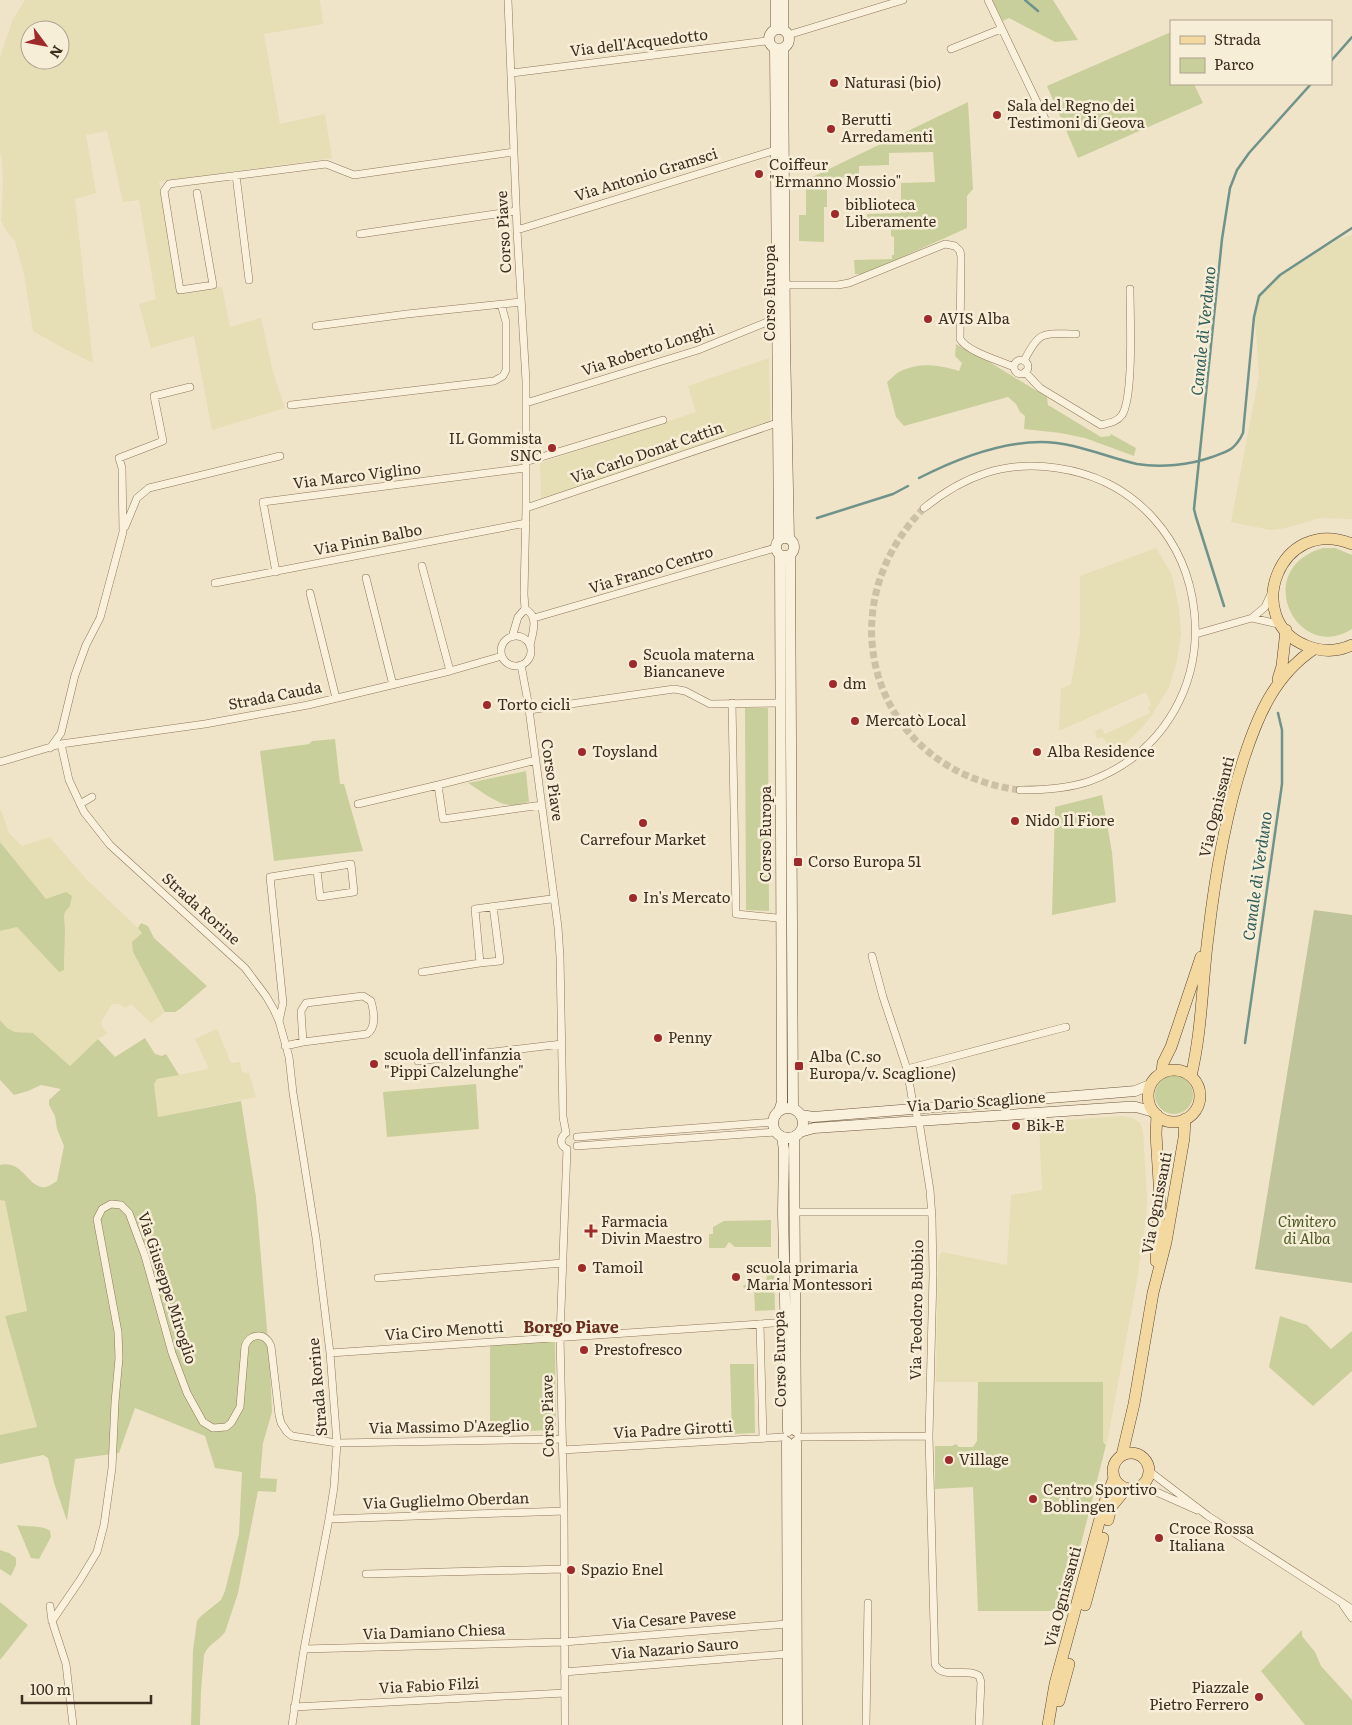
<svg xmlns="http://www.w3.org/2000/svg" width="1352" height="1725" viewBox="0 0 1352 1725" font-family="Literata,serif">
<style>
.farmland{fill:#e6deb5;fill-rule:evenodd}
.green{fill:#c9cf9b}
.cemetery{fill:#bfc49a}
.lines{fill:none;stroke-linecap:round;stroke-linejoin:round}
.stream{stroke:#6f938a;stroke-width:2.5}
.street-tunnel{stroke:#ccc0a6;stroke-width:7;stroke-dasharray:7 3.5;stroke-linecap:butt}
.street-casing{stroke:#8d765c;stroke-width:8}
.secondary-casing{stroke:#6f573f;stroke-width:11}
.primary-casing{stroke:#5b4430;stroke-width:12}
.street{stroke:#faf1dc;stroke-width:7}
.secondary{stroke:#faf1dc;stroke-width:10}
.primary{stroke:#f3d9a0;stroke-width:11}
.poi-dot{fill:#9e2a2b;stroke:#f7eed8;stroke-width:2}
.labels{text-anchor:middle;stroke-width:5;stroke-linejoin:round;paint-order:stroke}
.street-label{font-size:15px;fill:#3d2e20;stroke:#f7eed8}
.poi-label{font-size:15px;fill:#3d2e20;stroke:#f7eed8;text-anchor:start}
.park-label{font-size:15px;font-style:italic;fill:#4d5a26;stroke:#f7eed8}
.water-label{font-size:16px;font-style:italic;fill:#2f5d5a;stroke:#f7eed8}
.neighbourhood-label{font-size:16px;font-weight:bold;fill:#6b2e1e;stroke:#f7eed8}
</style>
<rect width="100%" height="100%" fill="#f0e4c8"/>
<path class="farmland" d="M25,0H320L323,24L264,34L280,124L325,114L332,158L159,182L177,293L222,287L230,327L261,318L273,372L285,408L212,430L194,336L151,348L139,304L156,299L139,200L123,202L107,131L86,135L96,193L75,199L93,363L63,348L33,331L24,274L15,241L9,235L1,221L3,183L2,159L0,152V57L13,19ZM30,30H60V60H30Z
M1352,235V519L1320,518L1286,528L1270,530L1231,522L1259,376L1255,317L1259,297L1280,276L1339,239Z
M769,358L770,422L541,500L540,463L696,412L688,386Z
M1156,548L1172,575L1179,608L1181,634L1177,661L1169,687L1152,715L1142,728L1127,742L1106,757L1103,752L1109,748L1103,737L1097,739L1095,731L1101,728L1105,734L1150,713L1148,707L1151,705L1146,692L1059,731L1061,689L1071,684L1080,634V576Z
M0,810H1L9,833L22,846L50,837L87,880L138,928L142,933L133,952L165,1012L151,1023L131,1004L126,1008L119,1004H112L102,1020L101,1024L107,1034L98,1039L70,1066L33,1033L15,1032L7,1028L0,1020V931L17,927L59,972L65,962L64,916L67,909L66,892L46,900L0,842Z
M217,1029L231,1063L240,1062L242,1072L249,1073L256,1097L158,1117L154,1084L157,1079L209,1069L195,1039Z
M1123,1116L1133,1118L1140,1123L1143,1131L1147,1199L1146,1220L1137,1280L1107,1443L1103,1442V1382H936L938,1261L940,1254L942,1252L1007,1265L1011,1195L1042,1190L1039,1122Z
M0,1200L5,1201L27,1312L5,1316L37,1428L0,1435Z"/>
<path class="green" d="M992,0H1053L1078,40L1055,42L1009,18L1003,21Z
M1171,32V84H1194L1203,103L1078,158L1047,86Z
M968,102L973,189L967,196V228L865,274H855L854,260L892,259V255H894V237L891,236V230L889,228H867V214L901,213V183L935,182L933,152L889,153V165L859,166V177L827,178V207H824V242L799,241V215H806V180Z
M956,344L991,363L1047,397L1048,405L1101,437L1110,436L1111,434L1136,448L1134,456L1085,438L1060,433L1024,429L1025,416L1020,412L1016,404L1008,397L904,426L896,417L887,382C892,378 897,372 903,370C920,362 942,365 959,371L962,363L955,356Z
M1323,548H1335L1352,555V629C1297,664 1250,569 1323,548Z
M745,708H768L769,911L746,910Z
M335,739L340,784H344L363,851L274,861L260,751L309,744L312,741Z
M526,771L529,802C523,803 516,806 510,805C498,805 478,789 468,783Z
M1102,795L1112,852L1116,902L1052,915L1055,807Z
M0,842L46,899L66,892L72,896L70,906L65,912L64,916L65,930L64,970L59,972L17,927L0,931Z
M141,923L148,926L154,938L207,986L180,1009L175,1012H165L133,952L132,942L142,933L138,928Z
M0,1020L7,1028L15,1032L33,1033L70,1066L98,1039L115,1057L145,1038L155,1054L162,1056L166,1054L179,1075L157,1079L154,1084L158,1117L241,1101L256,1197L270,1366L272,1412L263,1443L260,1478L277,1479L276,1492L258,1491L238,1593L225,1632C219,1641 208,1644 204,1655L201,1691L200,1725H191L193,1650L197,1621L201,1616L221,1600L225,1591L239,1534L242,1472L215,1468L205,1436L135,1408L119,1453L75,1459L67,1521L54,1483L48,1458L43,1455L0,1464V1435L37,1427L5,1316L27,1311L5,1201L0,1200V1165C23,1159 29,1190 46,1187C50,1186 53,1183 57,1181L64,1146L57,1129L55,1116L49,1105V1100L61,1089L41,1085L28,1091L14,1095L0,1080Z
M1155 1095a19 19 0 1 1 38 0a19 19 0 1 1-38 0Z
M476,1084L479,1129L387,1137L383,1092Z
M771,1220V1247H735L729,1242L725,1248H709V1234H713V1227L724,1221Z
M774,1271L775,1310L755,1311L754,1289H744L743,1285L766,1284L767,1272Z
M1280,1316L1307,1325L1331,1349L1352,1331V1371L1313,1406L1269,1367Z
M555,1340L556,1430L490,1432V1345Z
M730,1364H754L755,1433L732,1434Z
M978,1382H1103V1442L1106,1445L1082,1540L1061,1611H978L973,1487L935,1489V1446H952L956,1444L959,1447H973L977,1441Z
M17,1525C26,1527 43,1525 50,1531L51,1537L39,1559L31,1558Z
M0,1550L9,1553L16,1558V1565L11,1576L0,1569Z
M0,1602L28,1625L0,1660Z
M1302,1630V1636L1315,1652L1321,1666L1352,1700V1725H1305L1261,1671Z"/>
<path class="cemetery" d="M1314,910L1352,915V1283L1255,1269Z"/>
<g class="lines">
<path class="stream" d="M1025,0L1038,11
M1331,61L1352,37
M919,478C956,459 999,442 1041,442C1075,442 1105,457 1137,464C1160,468 1190,465 1212,457C1228,451 1235,450 1243,433L1254,317L1259,296L1280,275L1352,228
M817,518L893,494L908,486
M1224,606L1196,517L1194,509L1222,239L1230,188L1237,170L1249,153L1311,84
M1245,1043L1282,784V730L1278,713"/>
<path class="street-tunnel" d="M924,508C823,611 875,772 1020,790"/>
<defs>
<path id="street" d="M508,0L517,230L526,381V508L524,594L525,609
M988,0L1047,123
M788,35L903,0
M951,49L1001,29
M512,73L766,41L769,39
M236,175L249,280
M197,193L213,285L180,290L164,191L169,184L326,164L354,175L514,152
M517,230L779,149
M360,234L516,211
M785,285H838L849,283L945,244L955,246L960,251L961,257L960,339C968,352 1000,361 1014,367
M316,326L407,314L521,302
M1014 367a7 7 0 1 1 14 0a7 7 0 1 1-14 0Z
M1024,361C1040,329 1043,334 1076,334
M1025,372L1040,388L1101,425C1109,423 1117,422 1122,415C1134,396 1130,316 1130,289
M526,403L698,350L777,318
M291,405L494,381L503,376L506,370V322L501,304
M525,462L663,420
M526,508L777,423
M924,508C964,476 1005,460 1057,468C1222,492 1247,722 1090,781C1068,789 1043,790 1020,790
M125,527L137,498L149,488L280,456
M422,566L450,671
M276,572L263,502L525,468
M366,578L393,685
M215,583L526,523
M310,593L336,698
M525,609C540,616 532,634 530,646
M534,618L775,548
M1252,618L1282,625
M1196,634L1252,618L1265,607L1271,594
M501 651a15 15 0 1 1 30 0a15 15 0 1 1-30 0Z
M512,637L518,617L525,609
M521,665L528,702L558,927L560,957L563,1117L566,1133
M732,703L736,914L777,918
M529,710L674,689L685,691L710,704L780,703
M61,744L69,780L84,812L110,845L245,968L266,996L274,1010L279,1021L289,1057L293,1093L316,1238L330,1353L337,1443L334,1487L329,1519L304,1649L292,1725
M50,748L61,733L75,675L86,645L100,618L123,532L122,468L119,458L163,441L154,396L190,387
M0,762L61,744L205,724L308,705L450,671L502,656
M438,785L443,819L542,805
M80,804L92,797
M358,804L438,785L536,760
M493,906L500,961L480,963L475,909L551,899L554,898
M872,956L883,997L907,1069L913,1104L919,1121L930,1190L932,1218L933,1274L929,1436L935,1664C941,1680 967,1667 979,1676L981,1682L979,1725
M422,972L480,963
M279,1021L283,1003L270,877L351,864L354,892L320,897L317,870
M285,1046L303,1042L367,1034C377,1027 374,1012 371,1001L363,996L306,1003L301,1011L303,1042
M418,1061L562,1044
M907,1069L1066,1027
M566,1133C559,1138 560,1146 567,1149
M577,1137L774,1122
M577,1146L776,1132
M795,1212H932
M378,1278L563,1263
M760,1324L763,1439
M330,1353L789,1322
M798,1437L929,1436
M562,1450L784,1437
M1149,1471L1208,1516L1352,1609
M1143,1486L1197,1510
M329,1519L564,1511
M366,1574L564,1569
M1343,1605L1352,1618
M50,1606L52,1621L66,1664L73,1725
M52,1621L80,1580L97,1552L104,1525L112,1468L115,1402L119,1358L118,1332L97,1219L102,1209L111,1204L121,1205L129,1213L145,1256L172,1353L187,1393L203,1422L213,1428L226,1427L231,1423L240,1407L245,1346C250,1333 265,1332 271,1346L279,1415L281,1423L287,1432L292,1436L337,1443L562,1439
M304,1649L564,1642L787,1624
M564,1672L787,1654
M294,1707L565,1693
M565,1725L564,1511L560,1336L567,1149
M866,1725L868,1603"/>
<path id="secondary" d="M776,0V29
M783,0V30
M769 39a10 10 0 1 1 20 0a10 10 0 1 1-20 0Z
M775,48L779,539
M783,48L785,343L789,539
M776 547a9 9 0 1 1 18 0a9 9 0 1 1-18 0Z
M790,555L793,1109
M773 1123a15 15 0 1 1 30 0a15 15 0 1 1-30 0Z
M779,1111L782,1102L780,555
M801,1115L813,1117L1124,1092L1135,1091L1150,1085
M800,1132L814,1128L1125,1107H1136L1154,1112
M782,1137L784,1150L783,1213L788,1431
M794,1137L796,1431
M787,1442L788,1725
M796,1442L797,1725"/>
<path id="primary" d="M1352,544C1279,514 1241,621 1307,646C1322,652 1337,652 1352,645
M1278,679L1282,666L1286,630
M1148 1096a26 26 0 1 1 52 0a26 26 0 1 1-52 0Z
M1162,1072L1163,1063L1171,1047L1201,957
M1191,1076C1202,1031 1202,983 1208,937C1215,876 1225,816 1244,758C1258,715 1275,675 1314,649
M1156,1261L1160,1198L1156,1134L1157,1115
M1113 1471a18 18 0 1 1 36 0a18 18 0 1 1-36 0Z
M1122,1455L1134,1404L1153,1293L1166,1242L1184,1138L1185,1119
M1108,1520L1111,1507L1126,1489
M1085,1605L1103,1538
M1059,1701L1069,1664
M1048,1725L1055,1684L1104,1504L1114,1478"/>
</defs>
<use href="#street" class="street-casing"/>
<use href="#secondary" class="secondary-casing"/>
<use href="#primary" class="primary-casing"/>
<use href="#street" class="street"/>
<use href="#secondary" class="secondary"/>
<use href="#primary" class="primary"/>
</g>
<g class="poi-dot">
<circle cx="834" cy="83" r="5"/>
<circle cx="997" cy="115" r="5"/>
<circle cx="831" cy="129" r="5"/>
<circle cx="759" cy="174" r="5"/>
<circle cx="835" cy="214" r="5"/>
<circle cx="928" cy="319" r="5"/>
<circle cx="552" cy="448" r="5"/>
<circle cx="633" cy="664" r="5"/>
<circle cx="833" cy="684" r="5"/>
<circle cx="487" cy="705" r="5"/>
<circle cx="855" cy="721" r="5"/>
<circle cx="582" cy="752" r="5"/>
<circle cx="1037" cy="752" r="5"/>
<circle cx="1015" cy="821" r="5"/>
<circle cx="643" cy="823" r="5"/>
<rect x="793" y="857" width="10" height="10" rx="2.5"/>
<circle cx="633" cy="898" r="5"/>
<circle cx="658" cy="1038" r="5"/>
<circle cx="374" cy="1064" r="5"/>
<rect x="794" y="1061" width="10" height="10" rx="2.5"/>
<circle cx="1016" cy="1126" r="5"/>
<path d="M588.5 1223.5h5v5h5v5h-5v5h-5v-5h-5v-5h5z"/>
<circle cx="582" cy="1268" r="5"/>
<circle cx="736" cy="1277" r="5"/>
<circle cx="584" cy="1350" r="5"/>
<circle cx="949" cy="1460" r="5"/>
<circle cx="1033" cy="1499" r="5"/>
<circle cx="1159" cy="1538" r="5"/>
<circle cx="571" cy="1570" r="5"/>
<circle cx="1259" cy="1697" r="5"/>
</g>
<g class="labels">
<g class="street-label">
<text transform="translate(639 43) rotate(-7)" y="5">Via dell'Acquedotto</text>
<text transform="translate(646 175) rotate(-17)" y="5">Via Antonio Gramsci</text>
<text transform="translate(504 232) rotate(-93)" y="5">Corso Piave</text>
<text transform="translate(770 293) rotate(-90)" y="5">Corso Europa</text>
<text transform="translate(648 350) rotate(-18)" y="5">Via Roberto Longhi</text>
<text transform="translate(647 453) rotate(-19)" y="5">Via Carlo Donat Cattin</text>
<text transform="translate(357 476) rotate(-7)" y="5">Via Marco Viglino</text>
<text transform="translate(368 540) rotate(-11)" y="5">Via Pinin Balbo</text>
<text transform="translate(651 570) rotate(-17)" y="5">Via Franco Centro</text>
<text transform="translate(275 696) rotate(-11)" y="5">Strada Cauda</text>
<text transform="translate(552 780) rotate(82)" y="5">Corso Piave</text>
<text transform="translate(1217 807) rotate(-76)" y="5">Via Ognissanti</text>
<text transform="translate(766 834) rotate(-90)" y="5">Corso Europa</text>
<text transform="translate(201 909) rotate(42)" y="5">Strada Rorine</text>
<text transform="translate(976 1102) rotate(-4)" y="5">Via Dario Scaglione</text>
<text transform="translate(1157 1203) rotate(-79)" y="5">Via Ognissanti</text>
<text transform="translate(167 1288) rotate(72)" y="5">Via Giuseppe Miroglio</text>
<text transform="translate(917 1310) rotate(-89)" y="5">Via Teodoro Bubbio</text>
<text transform="translate(444 1331) rotate(-4)" y="5">Via Ciro Menotti</text>
<text transform="translate(780 1359) rotate(-91)" y="5">Corso Europa</text>
<text transform="translate(318 1387) rotate(-95)" y="5">Strada Rorine</text>
<text transform="translate(548 1416) rotate(-91)" y="5">Corso Piave</text>
<text transform="translate(449 1427) rotate(-1)" y="5">Via Massimo D'Azeglio</text>
<text transform="translate(673 1430) rotate(-3)" y="5">Via Padre Girotti</text>
<text transform="translate(446 1501) rotate(-2)" y="5">Via Guglielmo Oberdan</text>
<text transform="translate(1063 1597) rotate(-75)" y="5">Via Ognissanti</text>
<text transform="translate(674 1619) rotate(-5)" y="5">Via Cesare Pavese</text>
<text transform="translate(434 1632) rotate(-2)" y="5">Via Damiano Chiesa</text>
<text transform="translate(675 1649) rotate(-5)" y="5">Via Nazario Sauro</text>
<text transform="translate(429 1686) rotate(-3)" y="5">Via Fabio Filzi</text>
</g>
<g class="poi-label">
<text x="844" y="88">Naturasi (bio)</text>
<text x="1007" y="111">Sala del Regno dei<tspan x="1007" dy="17">Testimoni di Geova</tspan></text>
<text x="841" y="125">Berutti<tspan x="841" dy="17">Arredamenti</tspan></text>
<text x="769" y="170">Coiffeur<tspan x="769" dy="17">"Ermanno Mossio"</tspan></text>
<text x="845" y="210">biblioteca<tspan x="845" dy="17">Liberamente</tspan></text>
<text x="938" y="324">AVIS Alba</text>
<text x="542" y="444" text-anchor="end">IL Gommista<tspan x="542" dy="17">SNC</tspan></text>
<text x="643" y="660">Scuola materna<tspan x="643" dy="17">Biancaneve</tspan></text>
<text x="843" y="689">dm</text>
<text x="497" y="710">Torto cicli</text>
<text x="865" y="726">Mercatò Local</text>
<text x="592" y="757">Toysland</text>
<text x="1047" y="757">Alba Residence</text>
<text x="1025" y="826">Nido Il Fiore</text>
<text x="643" y="845" text-anchor="middle">Carrefour Market</text>
<text x="808" y="867">Corso Europa 51</text>
<text x="643" y="903">In's Mercato</text>
<text x="668" y="1043">Penny</text>
<text x="384" y="1060">scuola dell'infanzia<tspan x="384" dy="17">"Pippi Calzelunghe"</tspan></text>
<text x="809" y="1062">Alba (C.so<tspan x="809" dy="17">Europa/v. Scaglione)</tspan></text>
<text x="1026" y="1131">Bik-E</text>
<text x="601" y="1227">Farmacia<tspan x="601" dy="17">Divin Maestro</tspan></text>
<text x="592" y="1273">Tamoil</text>
<text x="746" y="1273">scuola primaria<tspan x="746" dy="17">Maria Montessori</tspan></text>
<text x="594" y="1355">Prestofresco</text>
<text x="959" y="1465">Village</text>
<text x="1043" y="1495">Centro Sportivo<tspan x="1043" dy="17">Boblingen</tspan></text>
<text x="1169" y="1534">Croce Rossa<tspan x="1169" dy="17">Italiana</tspan></text>
<text x="581" y="1575">Spazio Enel</text>
<text x="1249" y="1693" text-anchor="end">Piazzale<tspan x="1249" dy="17">Pietro Ferrero</tspan></text>
</g>
<g class="park-label">
<text x="1307" y="1227">Cimitero<tspan x="1307" dy="17">di Alba</tspan></text>
</g>
<g class="water-label">
<text transform="translate(1203 331) rotate(-84)" y="6">Canale di Verduno</text>
<text transform="translate(1257 876) rotate(-82)" y="6">Canale di Verduno</text>
</g>
<g class="neighbourhood-label">
<text x="571" y="1333">Borgo Piave</text>
</g>
</g>
<rect x="1170" y="20" width="162" height="65" fill="#f7eed8" stroke="#ada18e"/>
<rect x="1180" y="36" width="25" height="8" fill="#f3d9a0" stroke="#ada18e"/>
<text x="1214" y="45" font-size="15" fill="#3d2e20">Strada</text>
<rect x="1180" y="58" width="25" height="15" fill="#c9cf9b" stroke="#ada18e"/>
<text x="1214" y="70" font-size="15" fill="#3d2e20">Parco</text>
<g transform="translate(45 45) rotate(122)"><circle r="24" fill="#f7eed8" stroke="#ada18e"/>
<path d="M0-4L9 19L0 12L-9 19Z" fill="#9e2a2b"/>
<text y="-8" font-size="14" font-weight="bold" text-anchor="middle" fill="#3d2e20">N</text>
</g>
<path d="M22 1695v8h129v-8" fill="none" stroke="#3d2e20" stroke-width="2.5"/>
<text x="30" y="1695" font-size="15" fill="#3d2e20" stroke="#f7eed8" stroke-width="4" paint-order="stroke">100 m</text>
</svg>
